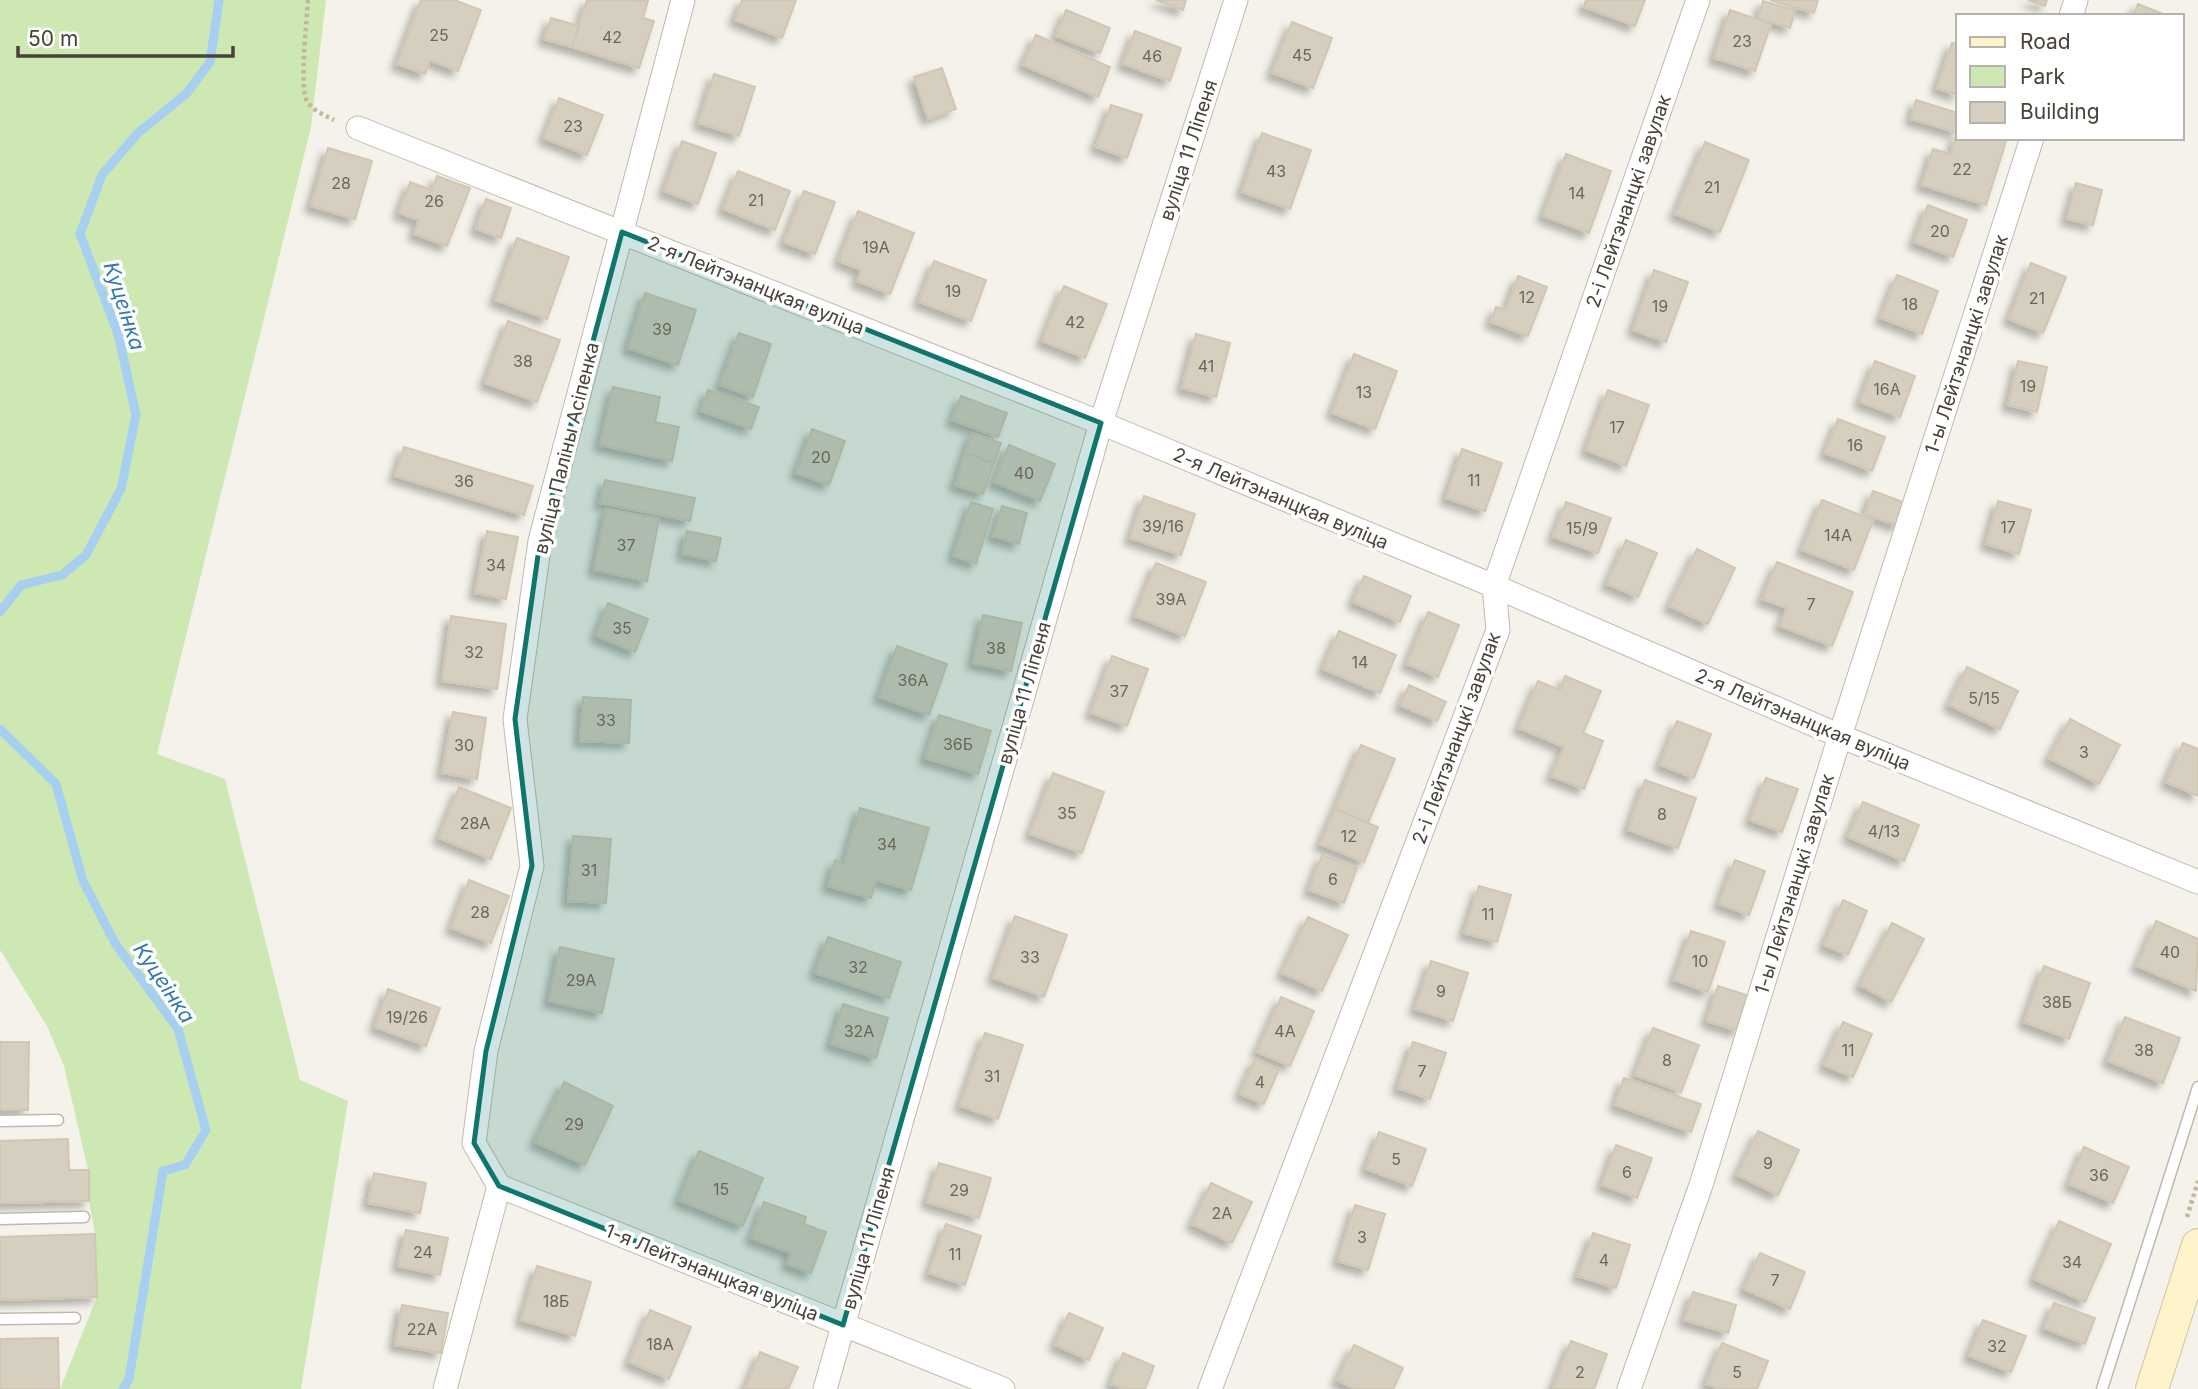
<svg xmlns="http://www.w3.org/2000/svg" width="2198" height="1389" viewBox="0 0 2198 1389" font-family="Inter,sans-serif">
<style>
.green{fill:#cee8b3}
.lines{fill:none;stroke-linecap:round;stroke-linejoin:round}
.stream{stroke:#a7cff0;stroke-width:9}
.building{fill:#d6cebf;stroke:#d1c6b2;stroke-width:2;filter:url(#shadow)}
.service-casing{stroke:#c0baac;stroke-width:13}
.minor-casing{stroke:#c0baac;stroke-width:25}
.secondary-casing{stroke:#d3c69a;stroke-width:34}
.path{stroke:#c2b69e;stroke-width:4.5;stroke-dasharray:3.5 3.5;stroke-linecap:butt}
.service{stroke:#fff;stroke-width:10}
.minor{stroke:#fff;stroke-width:23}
.secondary{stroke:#fef3ca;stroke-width:32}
.marked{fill:#0f766e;fill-opacity:0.2;stroke:#0f766e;stroke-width:5;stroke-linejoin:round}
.labels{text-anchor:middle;stroke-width:7;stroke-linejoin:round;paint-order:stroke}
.number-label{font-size:16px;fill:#6c655a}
.street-label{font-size:19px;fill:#484238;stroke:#fff}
.water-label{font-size:21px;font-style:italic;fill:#3278b3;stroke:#fff}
</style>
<defs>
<filter id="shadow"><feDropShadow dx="-6" dy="6" stdDeviation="3.5" flood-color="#0004"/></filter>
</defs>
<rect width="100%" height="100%" fill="#f4f2ea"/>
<path class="green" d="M0,0H326L311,127L157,754L225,779L300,1080L348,1101L301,1389H60L97,1297L95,1234L89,1201L88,1170L64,1066L47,1026L0,950Z"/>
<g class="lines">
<path class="stream" d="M0,612L21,585L62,575L86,555L121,489L136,415L118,334L80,234L102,175L138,133L186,94L210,62L219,0
M0,729L56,784L83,881L115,943L178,1029L206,1130L185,1165L163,1171L129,1379L123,1389"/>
</g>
<path class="building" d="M421,0H454L481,10L458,71L430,60L425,74L397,64Z
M587,0L648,1L643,18L654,21L639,68L572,47Z
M742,0H796L782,38L735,20Z
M1156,0H1186L1183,10Z
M1586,0H1645L1635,26L1584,7Z
M1770,0H1818L1814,13Z
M2028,0H2047L2045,6Z
M1763,1L1795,11L1790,28L1758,18Z
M2138,4L2168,16H2133Z
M1066,10L1110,28L1100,53L1056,36Z
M1730,10L1771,24L1755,71L1714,58Z
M551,18L579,26L572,47L544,39Z
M1292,22L1332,38L1313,88L1272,73Z
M1135,31L1181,48L1170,81L1123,64Z
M1036,35L1110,67L1098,97L1023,65Z
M1952,43L1958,44V95L1937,88Z
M942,68L956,109L928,119L914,77Z
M714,74L755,87L739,136L699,123Z
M559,98L603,115L587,155L544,138Z
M1916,100L1958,113V133L1911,119Z
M1111,105L1142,115L1127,158L1096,147Z
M1262,133L1311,150L1290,209L1242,192Z
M1956,136L1965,139L2007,138L1986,205L1922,185L1933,149L1951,154Z
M682,141L716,153L698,204L664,191Z
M1705,142L1749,160L1720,232L1675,214Z
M328,148L372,161L355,219L311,206Z
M1566,154L1611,171L1589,233L1543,216Z
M738,171L790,191L775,230L723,209Z
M437,176L470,188L447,246L414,234L419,220L399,213L410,182L432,190Z
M2076,183L2102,190L2093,225L2067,219Z
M804,191L835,202L815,254L784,242Z
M486,199L511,208L501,238L476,229Z
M1928,205L1967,220L1953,257L1914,242Z
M858,211L914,233L890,294L857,281L861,270L839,261Z
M517,238L569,257L547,319L495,300Z
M934,261L986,280L971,321L919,302Z
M2031,263L2066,277L2043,333L2009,319Z
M1654,270L1688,282L1666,342L1633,330Z
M1897,275L1938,291L1922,334L1881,318Z
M1518,276L1547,287L1528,336L1491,322L1496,307L1506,310Z
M1064,286L1107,304L1085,358L1042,341Z
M645,293L696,310L678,365L628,348Z
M508,321L560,340L537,402L485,383Z
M739,333L771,344L753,397L720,385Z
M1196,334L1230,343L1216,397L1182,388Z
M1354,354L1397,371L1375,429L1332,413Z
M1875,361L1915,376L1900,417L1860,402Z
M2018,361L2047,367L2037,412L2008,405Z
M613,387L660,397L655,422L679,427L672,461L600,445Z
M708,390L759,407L751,429L701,411Z
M1608,390L1649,405L1626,466L1586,450Z
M961,396L1007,413L998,437L952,420Z
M1838,419L1885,437L1872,471L1825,453Z
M812,429L845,441L829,485L796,473Z
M972,433L1001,443L994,463L965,453Z
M1009,445L1055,464L1040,501L994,482Z
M404,447L533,486L524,515L395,476Z
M1462,449L1502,463L1485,511L1446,498Z
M965,453L994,463L983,494L955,485Z
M605,480L695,498L690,521L600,503Z
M1873,491L1906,503L1898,526L1865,514Z
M1144,496L1195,514L1181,555L1130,538Z
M1822,500L1873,520L1854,570L1802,550Z
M1998,501L2031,510L2019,554L1986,544Z
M971,502L993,509L976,564L953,556Z
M1566,502L1611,518L1598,553L1553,537Z
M1002,506L1027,513L1019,544L993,536Z
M606,509L659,519L647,581L594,570Z
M487,531L518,537L506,599L475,593Z
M687,531L721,538L716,561L682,554Z
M1626,540L1657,553L1638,597L1607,584Z
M1697,549L1735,568L1708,624L1669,606Z
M1777,562L1853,592L1832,646L1780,626L1787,608L1762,599Z
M1156,563L1206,582L1185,636L1135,616Z
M1364,576L1411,596L1400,622L1353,602Z
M608,603L648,619L635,652L596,636Z
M1428,612L1459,625L1438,677L1407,664Z
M983,615L1022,623L1011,671L973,663Z
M451,616L506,624L497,689L442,681Z
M1339,631L1396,655L1380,693L1323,669Z
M897,646L947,664L929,715L879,697Z
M1112,656L1148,669L1127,726L1091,713Z
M1967,667L2018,691L2000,729L1949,705Z
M1565,676L1601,691L1583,733L1603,741L1584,789L1551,776L1564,747L1519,728L1538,681L1560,690Z
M1409,685L1446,702L1437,721L1400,705Z
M583,697L631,700L629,743L580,741Z
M453,712L486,718L477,779L442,773Z
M939,715L991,731L978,774L925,758Z
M2070,719L2120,745L2099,784L2049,758Z
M1677,721L1711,734L1694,778L1660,765Z
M2183,743L2198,749V796L2166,782Z
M1361,745L1395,759L1368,823L1335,809Z
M1053,773L1104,792L1082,853L1030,834Z
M1766,778L1798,789L1782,832L1750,820Z
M1645,780L1696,798L1678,848L1628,830Z
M459,787L511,808L491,859L439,838Z
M1863,802L1919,825L1904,861L1848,837Z
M860,808L929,828L911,890L876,880L871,898L828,886L835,860L844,863Z
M1335,809L1378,827L1364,862L1320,844Z
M573,836L611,839L606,903L568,901Z
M1322,855L1357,868L1344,903L1309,890Z
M1735,860L1765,871L1749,915L1719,904Z
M469,880L509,896L491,943L451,928Z
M1479,886L1511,895L1497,942L1464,933Z
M1843,900L1867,911L1848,955L1824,945Z
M1015,916L1067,935L1044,997L993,978Z
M1308,917L1348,935L1322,991L1282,973Z
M2156,921L2198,939L2196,991L2137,966Z
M1892,923L1924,939L1891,1002L1860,985Z
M1691,931L1725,942L1708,992L1674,980Z
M828,937L901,962L889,998L815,973Z
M560,947L614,959L602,1013L549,1001Z
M1431,961L1468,973L1453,1021L1415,1009Z
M2044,966L2090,983L2069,1039L2024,1022Z
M1718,986L1749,996L1738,1031L1707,1021Z
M388,989L440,1008L426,1046L375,1027Z
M1281,997L1314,1011L1290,1066L1257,1052Z
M843,1004L888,1018L876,1058L831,1044Z
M2125,1017L2180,1038L2163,1083L2108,1061Z
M1843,1022L1872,1034L1853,1077L1824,1065Z
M1653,1028L1699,1045L1681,1092L1635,1075Z
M985,1033L1023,1045L998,1119L960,1106Z
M0,1042H29L28,1110H0Z
M1413,1042L1446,1053L1430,1099L1398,1088Z
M1255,1059L1279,1069L1264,1104L1240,1094Z
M1624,1078L1701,1104L1691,1132L1615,1105Z
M564,1082L613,1106L585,1165L535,1142Z
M1758,1131L1799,1150L1778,1195L1737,1175Z
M1379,1132L1426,1149L1412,1186L1366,1169Z
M68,1139L69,1170H89V1201L0,1203V1141Z
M1616,1145L1652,1158L1637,1198L1602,1185Z
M2084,1147L2129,1167L2113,1203L2069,1184Z
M699,1151L763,1178L743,1226L679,1200Z
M939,1163L991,1178L979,1218L927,1202Z
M374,1173L426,1183L420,1213L368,1203Z
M1211,1183L1252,1202L1232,1243L1192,1224Z
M764,1202L806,1217L804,1224L826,1232L811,1273L787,1264L791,1253L751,1238Z
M1355,1205L1385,1214L1368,1270L1338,1261Z
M2059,1221L2111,1244L2085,1302L2034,1279Z
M946,1224L981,1236L965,1285L929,1273Z
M406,1230L448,1238L440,1275L398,1266Z
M1593,1233L1630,1245L1616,1288L1578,1276Z
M95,1234L97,1297L0,1300V1237Z
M1760,1253L1805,1272L1790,1309L1744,1289Z
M537,1266L591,1282L575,1336L521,1320Z
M1693,1292L1736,1305L1728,1333L1684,1320Z
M2054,1303L2095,1318L2085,1344L2044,1328Z
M402,1305L448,1313L441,1353L395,1345Z
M650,1310L691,1327L669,1379L629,1362Z
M1069,1313L1103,1328L1089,1360L1055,1345Z
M1983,1320L2026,1336L2011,1372L1969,1356Z
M58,1338L59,1389H0V1339Z
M1571,1341L1607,1354L1594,1389H1553Z
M1722,1343L1768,1361L1757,1389H1720L1706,1384Z
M1354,1345L1403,1368L1393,1389H1355L1337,1380Z
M760,1352L798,1367L788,1389H745Z
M1123,1353L1154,1366L1145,1389H1124L1111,1384Z"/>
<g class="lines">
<defs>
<path id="service" d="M0,1121L58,1120
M0,1219L84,1217
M0,1319L75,1318
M2102,1389L2198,1087"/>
<path id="minor" d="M2071,16L2076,0
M358,128L1101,423L1494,586L1840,736L2198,882
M499,1186L1003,1389
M445,1389L499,1186L474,1143L486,1051L532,866L515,719L540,541L683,0
M825,1389L1101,423L1236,0
M1210,1389L1498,630L1494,586L1698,0
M1629,1389L1701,1185L1840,736L2032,138"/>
<path id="secondary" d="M2152,1389L2198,1245"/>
</defs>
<use href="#service" class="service-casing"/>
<use href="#minor" class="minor-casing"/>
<use href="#secondary" class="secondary-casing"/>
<path class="path" d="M308,0C307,19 299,87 307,101C313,111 324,115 334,120
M2187,1217L2198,1181"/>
<use href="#service" class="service"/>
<use href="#minor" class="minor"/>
<use href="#secondary" class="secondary"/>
</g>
<path class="marked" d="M622,232L1101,423L843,1325L499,1186L474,1143L486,1051L532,866L515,719L540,541Z"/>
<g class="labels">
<g class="number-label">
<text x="439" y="41">25</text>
<text x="612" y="43">42</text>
<text x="1742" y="47">23</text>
<text x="1302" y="61">45</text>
<text x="1152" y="62">46</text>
<text x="573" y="132">23</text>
<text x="1962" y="175">22</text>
<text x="1276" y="177">43</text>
<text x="341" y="189">28</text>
<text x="1712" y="193">21</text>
<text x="1577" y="199">14</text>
<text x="756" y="206">21</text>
<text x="434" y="207">26</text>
<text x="1940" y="237">20</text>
<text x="876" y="253">19А</text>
<text x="953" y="297">19</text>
<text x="1527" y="303">12</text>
<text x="2037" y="304">21</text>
<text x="1910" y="310">18</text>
<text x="1660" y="312">19</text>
<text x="1075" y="328">42</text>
<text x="662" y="335">39</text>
<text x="523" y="367">38</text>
<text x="1206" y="372">41</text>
<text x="2028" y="392">19</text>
<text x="1887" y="395">16А</text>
<text x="1364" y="398">13</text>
<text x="1617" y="433">17</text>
<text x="1855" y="451">16</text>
<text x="821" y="463">20</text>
<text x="1024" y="479">40</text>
<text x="1474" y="486">11</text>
<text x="464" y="487">36</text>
<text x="1163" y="532">39/16</text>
<text x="2008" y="533">17</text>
<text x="1582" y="534">15/9</text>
<text x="1838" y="541">14А</text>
<text x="626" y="551">37</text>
<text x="496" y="571">34</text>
<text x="1171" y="605">39А</text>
<text x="1811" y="610">7</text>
<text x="622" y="634">35</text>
<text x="996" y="654">38</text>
<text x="474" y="658">32</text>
<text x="1360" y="668">14</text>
<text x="913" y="686">36А</text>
<text x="1119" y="697">37</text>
<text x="1984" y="704">5/15</text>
<text x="606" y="726">33</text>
<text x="958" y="750">36Б</text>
<text x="464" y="751">30</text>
<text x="2084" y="758">3</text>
<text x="1067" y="819">35</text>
<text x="1662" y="820">8</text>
<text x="475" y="829">28А</text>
<text x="1884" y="837">4/13</text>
<text x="1349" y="842">12</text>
<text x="887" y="850">34</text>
<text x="589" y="876">31</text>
<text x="1333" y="885">6</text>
<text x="480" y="918">28</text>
<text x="1488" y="920">11</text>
<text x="2170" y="958">40</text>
<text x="1030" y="963">33</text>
<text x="1700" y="967">10</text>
<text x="858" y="973">32</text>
<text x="581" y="986">29А</text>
<text x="1441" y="997">9</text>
<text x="2057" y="1008">38Б</text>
<text x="407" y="1023">19/26</text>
<text x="859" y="1037">32А</text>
<text x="1285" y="1037">4А</text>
<text x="1848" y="1056">11</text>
<text x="2144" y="1056">38</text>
<text x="1667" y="1066">8</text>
<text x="1422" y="1077">7</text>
<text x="992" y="1082">31</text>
<text x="1260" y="1088">4</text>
<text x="574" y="1130">29</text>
<text x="1396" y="1165">5</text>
<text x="1768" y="1169">9</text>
<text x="1627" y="1178">6</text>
<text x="2099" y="1181">36</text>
<text x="721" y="1195">15</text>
<text x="959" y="1196">29</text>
<text x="1222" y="1219">2А</text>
<text x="1362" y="1243">3</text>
<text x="423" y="1258">24</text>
<text x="955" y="1260">11</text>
<text x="1604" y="1266">4</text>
<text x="2072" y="1268">34</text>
<text x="1775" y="1286">7</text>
<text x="556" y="1307">18Б</text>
<text x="422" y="1335">22А</text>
<text x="660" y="1350">18А</text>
<text x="1997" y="1352">32</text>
<text x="1580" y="1378">2</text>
<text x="1737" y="1378">5</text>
</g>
<g class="street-label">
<text transform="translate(1188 150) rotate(-72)" y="7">вуліца 11 Ліпеня</text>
<text transform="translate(1628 201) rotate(-71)" y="7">2-і Лейтэнанцкі завулак</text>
<text transform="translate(756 285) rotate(22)" y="7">2-я Лейтэнанцкая вуліца</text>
<text transform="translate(1966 344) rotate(-72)" y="7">1-ы Лейтэнанцкі завулак</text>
<text transform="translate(566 448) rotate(-76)" y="7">вуліца Паліны Асіпенка</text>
<text transform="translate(1281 498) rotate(23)" y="7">2-я Лейтэнанцкая вуліца</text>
<text transform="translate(1024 693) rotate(-74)" y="7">вуліца 11 Ліпеня</text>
<text transform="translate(1803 719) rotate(23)" y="7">2-я Лейтэнанцкая вуліца</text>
<text transform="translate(1456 738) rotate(-70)" y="7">2-і Лейтэнанцкі завулак</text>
<text transform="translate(1794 884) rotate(-73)" y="7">1-ы Лейтэнанцкі завулак</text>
<text transform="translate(868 1238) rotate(-74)" y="7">вуліца 11 Ліпеня</text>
<text transform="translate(712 1272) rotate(22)" y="7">1-я Лейтэнанцкая вуліца</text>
</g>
<g class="water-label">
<text transform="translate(124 306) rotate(72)" y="7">Куцеінка</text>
<text transform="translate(164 983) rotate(56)" y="7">Куцеінка</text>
</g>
</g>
<rect x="1956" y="14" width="228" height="126" fill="#ffffff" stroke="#b6b3af" stroke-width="2"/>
<rect x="1970" y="37" width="35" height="10" fill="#fef3ca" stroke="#b6b3af" stroke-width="2"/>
<text x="2020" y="49" font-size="21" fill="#484238">Road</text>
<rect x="1970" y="66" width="35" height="21" fill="#cee8b3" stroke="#b6b3af" stroke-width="2"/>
<text x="2020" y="84" font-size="21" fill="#484238">Park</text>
<rect x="1970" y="102" width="35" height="21" fill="#d6cebf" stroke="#b6b3af" stroke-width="2"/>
<text x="2020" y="119" font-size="21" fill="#484238">Building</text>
<path d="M18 46v10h215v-10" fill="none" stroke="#484238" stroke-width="3.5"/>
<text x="28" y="46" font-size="21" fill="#484238" stroke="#ffffff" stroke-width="5" paint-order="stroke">50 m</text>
</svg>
